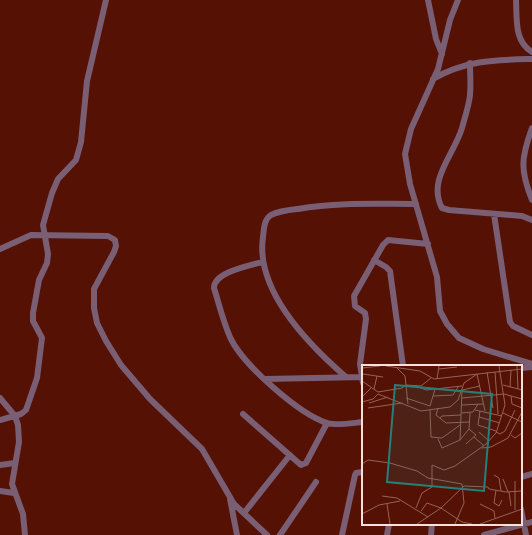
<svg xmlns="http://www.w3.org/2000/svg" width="532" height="535" viewBox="0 0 532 535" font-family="'Fira Sans Condensed',sans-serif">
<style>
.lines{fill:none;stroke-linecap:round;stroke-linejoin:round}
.minor{stroke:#795e74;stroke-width:6}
.inset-road{fill:none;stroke:#966359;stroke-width:1}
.view{fill:#268079;fill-opacity:0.15;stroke:#268079;stroke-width:2}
.inset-edge{fill:none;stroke:#f9dfd9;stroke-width:2}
</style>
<rect width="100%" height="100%" fill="#541104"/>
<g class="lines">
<path class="minor" d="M428,0L436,39L442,54
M458,0L450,20L438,69L411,129L405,154L410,184L437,277L440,311L447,324L459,338L483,349L532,364
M516,0C517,19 514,41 532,52
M470,63C470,74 471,84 470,95C469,105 465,117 462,128C454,155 427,180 442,208L449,210L522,216L532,220
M433,79C466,60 495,60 532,59
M532,128C521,158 520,170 532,200
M494,214L510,322L513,326L532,335
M0,249L31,235L108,236L115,240L116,246L114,252L94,289V308L97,323L106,341L121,365L150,399L202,449L234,504L267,535
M374,260L386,267L390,271L403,366
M262,262C249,266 214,272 214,288C219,304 223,321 230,337C242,364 299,414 327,423C337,426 352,423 363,422
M521,368L532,367
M346,377C309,345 255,291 263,237C264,229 264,219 271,215C279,211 289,210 298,209C337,202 376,204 416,204
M265,379L363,377
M363,383L360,364L366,319L365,313L355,306L354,296L383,245L388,240L428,244
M0,398L15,416L18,425L19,442L12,484L23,514L25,535
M243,414L301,465L306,463L327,423
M0,420L21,414L26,410L37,378L42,338L33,321V313L39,280L47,263L48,254L43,225L52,193L58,179L76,160L81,142L87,81L106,0
M0,465L15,463
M521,477L532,474
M0,491L14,493
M230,499L237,535
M521,509L526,535
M244,513L290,455
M280,535L316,482
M342,535L355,475L356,473L363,472
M387,535L389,524
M431,535L432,524
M484,535L532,522"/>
</g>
<g transform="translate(362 365)">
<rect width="160" height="160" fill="#541104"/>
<path class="inset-road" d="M24,1L58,6L72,14L160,4M155,1L156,24M34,2L43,11L46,39M0,3L18,1M77,4L95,2M125,7L131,43M133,7L136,49M1,9L21,12M75,14L77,1M0,16L16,27L40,23L44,20L59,21L69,13M141,20L160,25M54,21L64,25L100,21M148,22L149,5M12,24L15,11M16,29L59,46L88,42L96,35L102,18L115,9L123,46M71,31L91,30L96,22M149,31L150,39L160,43M0,32L9,23M44,33L68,41L73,24M100,33L142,29L160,34M0,37L11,34L16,29M7,38L26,32M99,40L121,39M6,43L40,38M76,43L74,50L84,58L107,57M68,45L69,72L80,73L98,60M113,45L140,51M118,46L116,60L134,66M99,48L111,47L116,39M141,48L160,57M117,52L138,58M78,53L80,51L99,50M117,67L127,76M134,67L138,69L143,66L153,45M149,70L153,73L160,68M112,72L122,81M76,74L80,83L98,75L107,64L108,48M98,75L100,25L118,21M104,79L114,70L107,64M120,83L129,82L146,73L160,47M0,99L6,95L28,98L55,106L66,113L100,119L102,138L93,159M132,110L137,113L139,126M141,114L146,127M153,116V145M134,125L132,138L137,141L140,135M147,127L149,141M20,131L35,133L66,152M25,139L28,159M118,139L132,146L133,153M54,143L60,128L70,122V100L82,105L93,101L124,79L134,68L143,40L137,1M59,146L65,138L79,143L102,121L126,122L127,124L144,127L160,126M0,149L17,140L38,136M55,159L79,143L100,157L110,159M118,159L160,144"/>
<path class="view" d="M33,20L130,29L122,126L25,117Z"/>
<rect width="160" height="160" class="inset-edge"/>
</g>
</svg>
